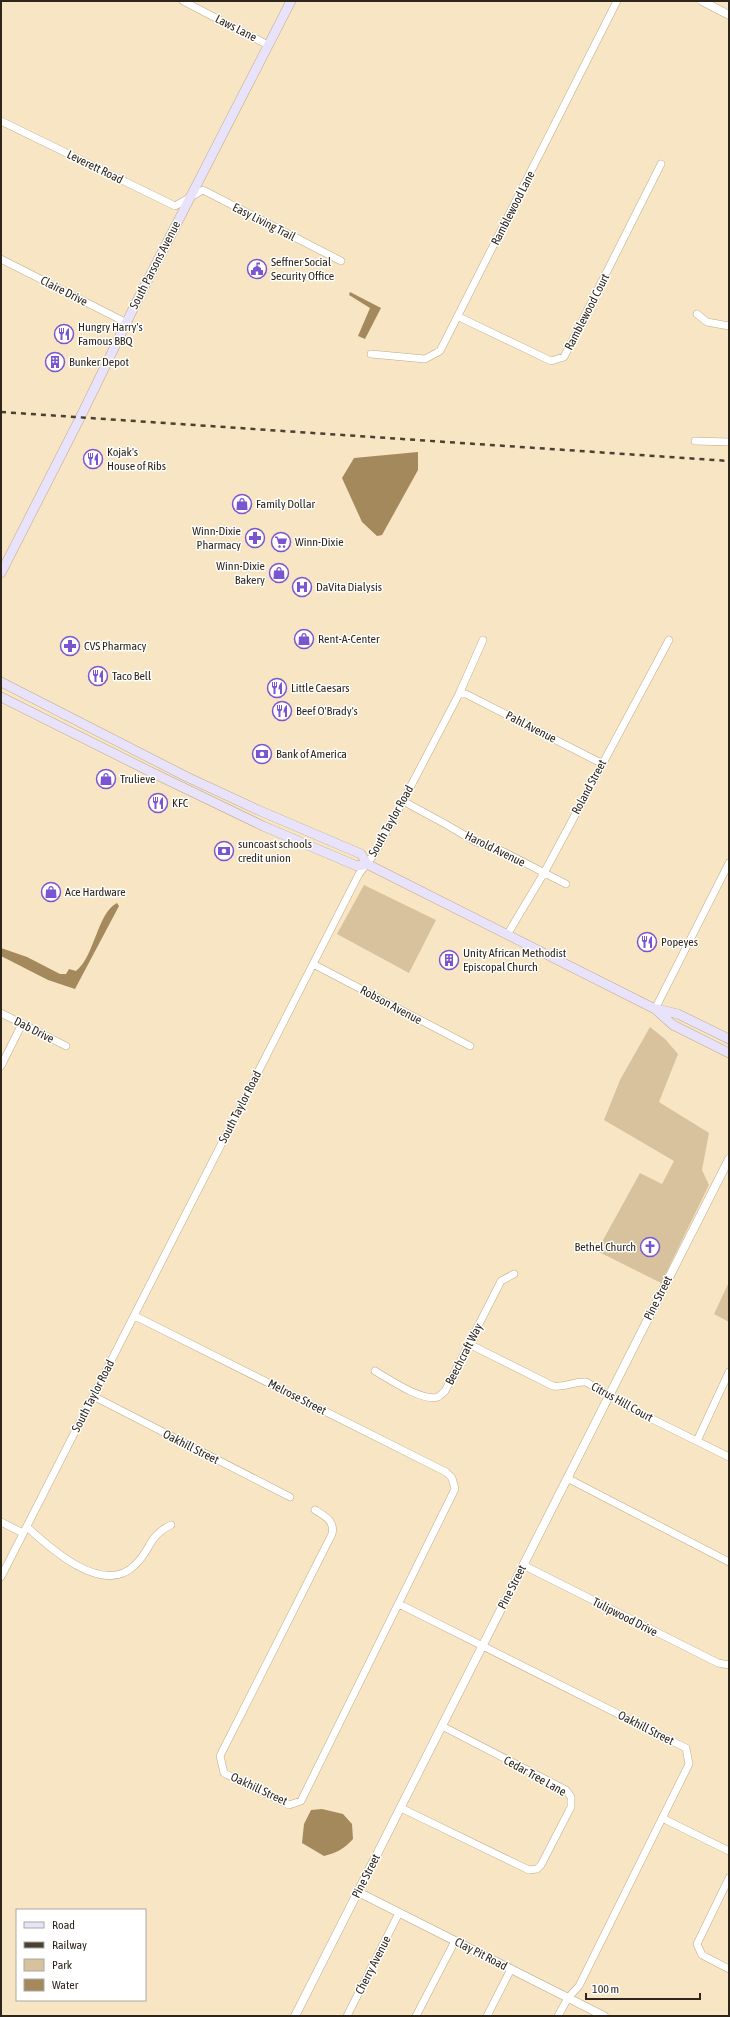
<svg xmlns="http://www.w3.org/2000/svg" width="730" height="2017" viewBox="0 0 730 2017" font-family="'Asap Condensed',sans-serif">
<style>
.green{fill:#d8c29d}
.water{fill:#a4895c}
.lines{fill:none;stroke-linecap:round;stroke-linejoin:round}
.minor-casing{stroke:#bcaa8b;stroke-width:8}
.tertiary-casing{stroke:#bcaa8b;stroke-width:9}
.secondary-casing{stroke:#bcaa8b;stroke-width:10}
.minor{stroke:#fff;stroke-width:7}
.tertiary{stroke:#fff;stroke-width:8}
.secondary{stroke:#e8e3fa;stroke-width:9}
.rail{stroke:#4a4132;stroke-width:2.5;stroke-dasharray:5 5;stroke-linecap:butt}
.labels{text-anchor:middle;stroke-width:3;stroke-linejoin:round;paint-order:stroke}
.street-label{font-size:12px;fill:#2e261a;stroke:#fff}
.poi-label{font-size:12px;fill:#2e261a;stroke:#fff;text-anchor:start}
</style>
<rect width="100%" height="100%" fill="#f8e5c4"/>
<path class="green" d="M364,885L436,920L409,973L337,934Z
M650,1027L665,1039L678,1054L659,1102L709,1133L702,1170L709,1185L661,1283L597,1251L640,1173L662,1184L674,1161L604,1120L620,1080Z
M729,1282V1322L714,1314Z"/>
<path class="water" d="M350,292L381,308L365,339L358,336L370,308L349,295Z
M418,452V470L382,535L377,536L362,522L342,478L354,458Z
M117,903L119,906L75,989L48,980L1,956V948L27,957L60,974H66L69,969L76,971C95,956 97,913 117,903Z
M322,1809L343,1814L352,1824L353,1839C344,1849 336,1853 324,1856L302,1843L304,1824L311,1810Z"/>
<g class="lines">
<defs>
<path id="minor" d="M183,1L268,45
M1,121L175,206L203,190L341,261
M1,259L127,323
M697,314L707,322L729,326
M459,317L551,361L564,357L661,164
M371,354L425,359L440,351L617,1
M695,441L729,442
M459,694H466L601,763
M403,801L447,825L476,842L502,851L566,884
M507,935L544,873L669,640
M313,964L470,1046
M655,1009L729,863
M1,1013L66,1046
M1,1066L22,1024
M135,1316L446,1472L452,1478L455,1489L301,1801L289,1805L224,1773L220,1756L332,1534C335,1521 325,1516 315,1510
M469,1344L553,1386C565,1388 574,1381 586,1382L636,1411L729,1457
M375,1371C389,1379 422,1402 438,1397C440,1396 443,1393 445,1391L501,1281L514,1274
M93,1396L290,1497
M697,1441L729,1372
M567,1478L729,1562
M1,1522L23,1533
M27,1527C50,1548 103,1597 135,1565C151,1550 148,1536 171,1525
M523,1565L718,1663L729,1665
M1,1577L313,964L359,874L375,853L403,801L459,694L483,640
M399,1604L686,1748L689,1764L579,1986L568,1998L558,2016
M401,1808L529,1870L537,1869L541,1865L571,1807V1797L566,1790L442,1726
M662,1818L729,1851
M729,1878L697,1944L702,1955L729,1969
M347,2016L399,1913
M416,2016L455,1941
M487,2016L511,1969"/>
<path id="tertiary" d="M702,1L729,15
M358,1892L604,2016
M295,2016L729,1159"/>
<path id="secondary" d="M1,573L80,418L136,303L291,1
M1,682L187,777L258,810L361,854L367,864L655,1009L673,1025L729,1053
M1,697L151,772L263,826L357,866L367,864
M657,1009L678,1014L729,1039"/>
</defs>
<use href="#minor" class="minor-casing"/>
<use href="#tertiary" class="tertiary-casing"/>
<use href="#secondary" class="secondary-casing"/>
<use href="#minor" class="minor"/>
<use href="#tertiary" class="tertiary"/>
<use href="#secondary" class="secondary"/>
<path class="rail" d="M1,412L729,461"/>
</g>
<defs>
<symbol id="civic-ring" viewBox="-11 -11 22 22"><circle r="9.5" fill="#fff" stroke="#7b55cf" stroke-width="1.5"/><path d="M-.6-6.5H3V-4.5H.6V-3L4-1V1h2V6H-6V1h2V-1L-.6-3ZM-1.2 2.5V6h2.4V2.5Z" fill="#7b55cf"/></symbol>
<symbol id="restaurant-ring" viewBox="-11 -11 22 22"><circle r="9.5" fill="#fff" stroke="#7b55cf" stroke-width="1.5"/><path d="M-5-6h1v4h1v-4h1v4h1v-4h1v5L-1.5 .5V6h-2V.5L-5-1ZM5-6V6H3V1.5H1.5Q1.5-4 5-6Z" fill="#7b55cf"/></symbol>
<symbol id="building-ring" viewBox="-11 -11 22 22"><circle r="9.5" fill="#fff" stroke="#7b55cf" stroke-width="1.5"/><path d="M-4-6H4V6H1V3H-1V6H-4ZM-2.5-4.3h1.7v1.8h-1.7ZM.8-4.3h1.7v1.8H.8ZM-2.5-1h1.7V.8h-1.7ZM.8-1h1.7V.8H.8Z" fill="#7b55cf"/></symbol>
<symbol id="shop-ring" viewBox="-11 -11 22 22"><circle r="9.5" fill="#fff" stroke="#7b55cf" stroke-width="1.5"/><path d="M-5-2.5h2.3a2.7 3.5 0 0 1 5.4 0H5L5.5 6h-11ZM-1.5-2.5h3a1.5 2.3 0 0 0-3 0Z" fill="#7b55cf"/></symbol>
<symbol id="pharmacy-ring" viewBox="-11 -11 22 22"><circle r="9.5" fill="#fff" stroke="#7b55cf" stroke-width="1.5"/><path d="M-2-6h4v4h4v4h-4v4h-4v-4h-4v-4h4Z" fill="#7b55cf"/></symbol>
<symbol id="supermarket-ring" viewBox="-11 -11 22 22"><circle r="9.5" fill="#fff" stroke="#7b55cf" stroke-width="1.5"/><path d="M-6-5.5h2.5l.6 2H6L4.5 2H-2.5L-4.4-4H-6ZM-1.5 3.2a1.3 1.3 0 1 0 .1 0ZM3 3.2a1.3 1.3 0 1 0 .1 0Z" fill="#7b55cf"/></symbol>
<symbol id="hospital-ring" viewBox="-11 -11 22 22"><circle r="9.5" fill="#fff" stroke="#7b55cf" stroke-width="1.5"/><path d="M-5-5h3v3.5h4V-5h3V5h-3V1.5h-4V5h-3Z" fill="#7b55cf"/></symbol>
<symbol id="bank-ring" viewBox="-11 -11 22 22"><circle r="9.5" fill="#fff" stroke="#7b55cf" stroke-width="1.5"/><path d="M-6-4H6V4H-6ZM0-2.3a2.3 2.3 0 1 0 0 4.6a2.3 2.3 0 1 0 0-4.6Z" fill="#7b55cf"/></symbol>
<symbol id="church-ring" viewBox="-11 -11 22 22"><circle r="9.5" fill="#fff" stroke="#7b55cf" stroke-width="1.5"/><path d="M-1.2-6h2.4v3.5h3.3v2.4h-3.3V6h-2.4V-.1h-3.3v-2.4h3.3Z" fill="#7b55cf"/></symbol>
</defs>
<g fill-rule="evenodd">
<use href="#civic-ring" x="246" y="258" width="22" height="22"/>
<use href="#restaurant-ring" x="53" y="323" width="22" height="22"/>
<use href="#building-ring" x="44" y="351" width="22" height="22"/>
<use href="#restaurant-ring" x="82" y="448" width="22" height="22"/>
<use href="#shop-ring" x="231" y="493" width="22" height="22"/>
<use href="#pharmacy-ring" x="244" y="527" width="22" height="22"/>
<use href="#supermarket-ring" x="270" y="531" width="22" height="22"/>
<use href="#shop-ring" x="268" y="562" width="22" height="22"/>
<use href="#hospital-ring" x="291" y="576" width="22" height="22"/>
<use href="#shop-ring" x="293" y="628" width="22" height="22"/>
<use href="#pharmacy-ring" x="59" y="635" width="22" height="22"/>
<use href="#restaurant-ring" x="87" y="665" width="22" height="22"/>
<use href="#restaurant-ring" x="266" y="677" width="22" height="22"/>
<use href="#restaurant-ring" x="271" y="700" width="22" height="22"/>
<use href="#bank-ring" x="251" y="743" width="22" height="22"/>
<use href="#shop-ring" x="95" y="768" width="22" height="22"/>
<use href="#restaurant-ring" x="147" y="792" width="22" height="22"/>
<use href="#bank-ring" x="213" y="840" width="22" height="22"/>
<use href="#shop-ring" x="40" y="881" width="22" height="22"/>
<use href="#restaurant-ring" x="636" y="931" width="22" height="22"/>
<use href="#building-ring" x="438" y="949" width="22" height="22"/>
<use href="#church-ring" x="639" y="1236" width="22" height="22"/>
</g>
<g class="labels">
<g class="street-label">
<text transform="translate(236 28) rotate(27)" y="4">Laws Lane</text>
<text transform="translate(95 167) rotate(26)" y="4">Leverett Road</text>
<text transform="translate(513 208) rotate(-63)" y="4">Ramblewood Lane</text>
<text transform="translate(264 222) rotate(27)" y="4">Easy Living Trail</text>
<text transform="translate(155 265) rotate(-63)" y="4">South Parsons Avenue</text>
<text transform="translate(64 291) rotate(27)" y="4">Claire Drive</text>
<text transform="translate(587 312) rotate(-63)" y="4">Ramblewood Court</text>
<text transform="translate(531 727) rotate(27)" y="4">Pahl Avenue</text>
<text transform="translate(589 787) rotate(-62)" y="4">Roland Street</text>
<text transform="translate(391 821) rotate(-61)" y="4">South Taylor Road</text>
<text transform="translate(495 849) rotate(26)" y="4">Harold Avenue</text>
<text transform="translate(391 1005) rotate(28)" y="4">Robson Avenue</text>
<text transform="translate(34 1030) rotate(27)" y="4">Dab Drive</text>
<text transform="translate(240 1107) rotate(-63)" y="4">South Taylor Road</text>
<text transform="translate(658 1298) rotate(-63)" y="4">Pine Street</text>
<text transform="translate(464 1354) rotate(-63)" y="4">Beechcraft Way</text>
<text transform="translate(93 1396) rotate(-63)" y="4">South Taylor Road</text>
<text transform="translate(297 1397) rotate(27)" y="4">Melrose Street</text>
<text transform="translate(622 1402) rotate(29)" y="4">Citrus Hill Court</text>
<text transform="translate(191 1447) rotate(27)" y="4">Oakhill Street</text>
<text transform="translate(512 1587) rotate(-63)" y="4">Pine Street</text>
<text transform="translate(625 1617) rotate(27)" y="4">Tulipwood Drive</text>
<text transform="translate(646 1728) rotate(27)" y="4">Oakhill Street</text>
<text transform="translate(535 1776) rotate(29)" y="4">Cedar Tree Lane</text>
<text transform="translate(259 1789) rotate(25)" y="4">Oakhill Street</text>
<text transform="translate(366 1876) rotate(-63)" y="4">Pine Street</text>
<text transform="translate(481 1954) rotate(27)" y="4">Clay Pit Road</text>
<text transform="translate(373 1965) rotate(-63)" y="4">Cherry Avenue</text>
</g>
<g class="poi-label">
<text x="271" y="266">Seffner Social<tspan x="271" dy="14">Security Office</tspan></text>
<text x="78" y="331">Hungry Harry's<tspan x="78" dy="14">Famous BBQ</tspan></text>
<text x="69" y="366">Bunker Depot</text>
<text x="107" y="456">Kojak's<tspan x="107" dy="14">House of Ribs</tspan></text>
<text x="256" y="508">Family Dollar</text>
<text x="241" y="535" text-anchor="end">Winn-Dixie<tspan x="241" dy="14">Pharmacy</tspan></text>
<text x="295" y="546">Winn-Dixie</text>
<text x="265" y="570" text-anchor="end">Winn-Dixie<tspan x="265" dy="14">Bakery</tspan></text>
<text x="316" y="591">DaVita Dialysis</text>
<text x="318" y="643">Rent-A-Center</text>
<text x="84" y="650">CVS Pharmacy</text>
<text x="112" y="680">Taco Bell</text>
<text x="291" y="692">Little Caesars</text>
<text x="296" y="715">Beef O'Brady's</text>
<text x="276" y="758">Bank of America</text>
<text x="120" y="783">Trulieve</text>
<text x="172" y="807">KFC</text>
<text x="238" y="848">suncoast schools<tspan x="238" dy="14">credit union</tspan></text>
<text x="65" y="896">Ace Hardware</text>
<text x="661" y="946">Popeyes</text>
<text x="463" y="957">Unity African Methodist<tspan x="463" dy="14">Episcopal Church</tspan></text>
<text x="636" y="1251" text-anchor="end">Bethel Church</text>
</g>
</g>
<rect width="730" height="2017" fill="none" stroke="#2e261a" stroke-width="4"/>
<rect x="16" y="1909" width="130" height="92" fill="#ffffff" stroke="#aba8a3"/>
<rect x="24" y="1922" width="20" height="6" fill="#e8e3fa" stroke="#aba8a3"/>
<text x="52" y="1929" font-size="12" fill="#2e261a">Road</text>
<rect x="24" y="1942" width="20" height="6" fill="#4a4132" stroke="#aba8a3"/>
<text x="52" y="1949" font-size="12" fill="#2e261a">Railway</text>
<rect x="24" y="1959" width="20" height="12" fill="#d8c29d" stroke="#aba8a3"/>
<text x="52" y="1969" font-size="12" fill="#2e261a">Park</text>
<rect x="24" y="1979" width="20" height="12" fill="#a4895c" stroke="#aba8a3"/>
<text x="52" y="1989" font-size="12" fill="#2e261a">Water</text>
<path d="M586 1993v6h114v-6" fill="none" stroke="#2e261a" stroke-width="2"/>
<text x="592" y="1993" font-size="12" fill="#2e261a" stroke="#ffffff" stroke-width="3" paint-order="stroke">100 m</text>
</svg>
